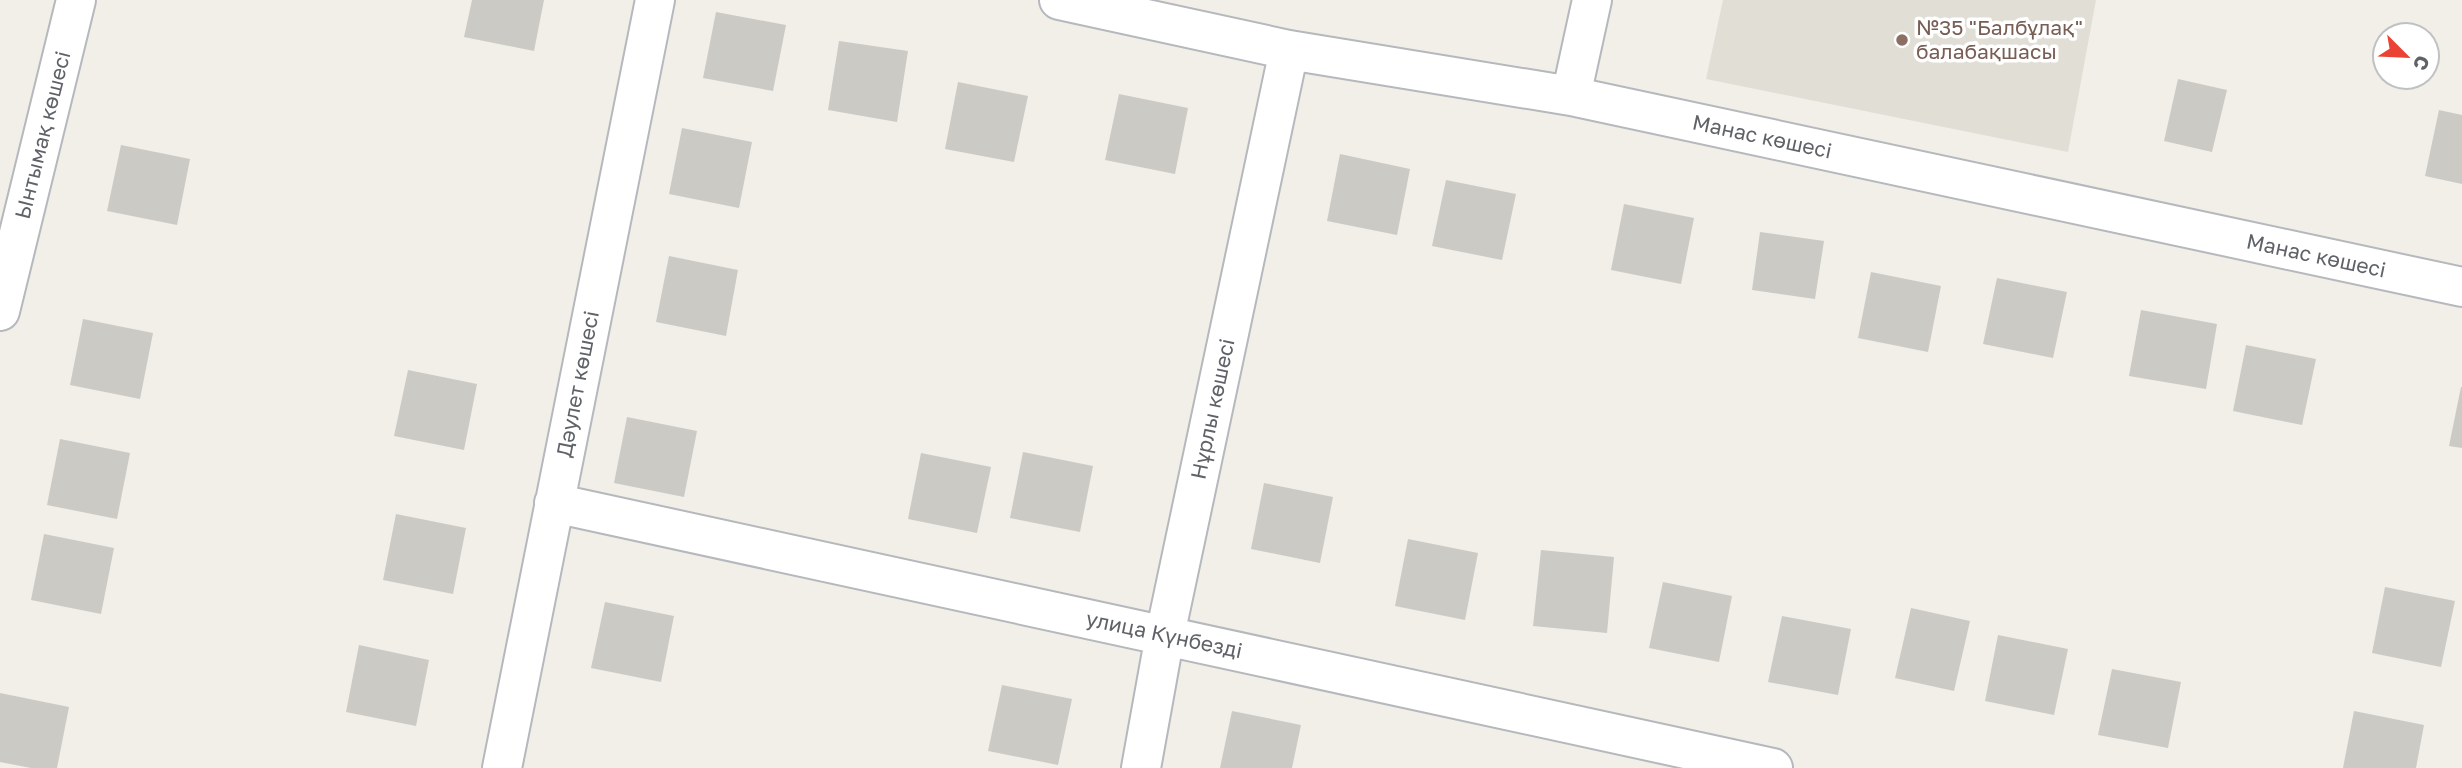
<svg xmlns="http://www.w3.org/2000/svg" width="2462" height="768" viewBox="0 0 2462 768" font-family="'Golos Text',sans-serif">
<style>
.education{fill:#e1ded6}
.building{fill:#cccac5}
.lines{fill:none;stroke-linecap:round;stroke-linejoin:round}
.minor-casing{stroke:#b5b8bc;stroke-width:42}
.minor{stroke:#fff;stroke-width:38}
.education-dot{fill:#8d6e63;stroke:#fff;stroke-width:2.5}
.labels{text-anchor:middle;stroke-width:7;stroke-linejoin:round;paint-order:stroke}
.education-label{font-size:21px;fill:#785e54;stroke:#fff;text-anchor:start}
.street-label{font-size:21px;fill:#5f6368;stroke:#fff}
</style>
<rect width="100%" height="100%" fill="#f1efe8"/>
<path class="education" d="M1723,0H2096L2068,152L1706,79Z"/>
<path class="building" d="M472,0H544L534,51L464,37Z
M716,12L786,25L773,91L703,78Z
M839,41L908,51L897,122L828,110Z
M2178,79L2227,90L2212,152L2164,141Z
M958,82L1028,96L1014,162L945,149Z
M1119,94L1188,108L1175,174L1105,160Z
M2439,110L2462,115V184L2425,176Z
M682,128L752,142L739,208L669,194Z
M121,145L190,159L177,225L107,211Z
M1340,154L1410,169L1397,235L1327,221Z
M1446,180L1516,194L1502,260L1432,246Z
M1624,204L1694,218L1681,284L1611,270Z
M1760,232L1824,241L1815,299L1752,290Z
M669,256L738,270L726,336L656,322Z
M1871,272L1941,286L1928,352L1858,338Z
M1997,278L2067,292L2053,358L1983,344Z
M2141,310L2217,324L2206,389L2129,376Z
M83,319L153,333L140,399L70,385Z
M2246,345L2316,359L2302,425L2233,411Z
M408,370L477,384L464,450L394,436Z
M2461,387H2462V448L2449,446Z
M627,417L697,431L684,497L614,483Z
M60,439L130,453L117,519L47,505Z
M1023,452L1093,466L1080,532L1010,518Z
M921,453L991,467L977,533L908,519Z
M1264,483L1333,497L1320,563L1251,549Z
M396,514L466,528L453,594L383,580Z
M44,534L114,548L101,614L31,600Z
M1408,539L1478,553L1465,620L1395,606Z
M1541,550L1614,557L1607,633L1533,626Z
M1663,582L1732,596L1719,662L1649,648Z
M2385,587L2455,601L2441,667L2372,653Z
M605,602L674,616L661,682L591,668Z
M1911,608L1970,621L1954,691L1895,678Z
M1782,616L1851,629L1838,695L1768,682Z
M1998,635L2068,649L2054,715L1985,701Z
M359,645L429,660L416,726L346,712Z
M2112,669L2181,682L2168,748L2098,735Z
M1002,685L1072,699L1058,765L988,751Z
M0,693L69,707L57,768H31L0,762Z
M1232,711L1301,725L1292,768H1220Z
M2354,711L2424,725L2416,768H2343Z"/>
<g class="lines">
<defs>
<path id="minor" d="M1059,0L1289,50L1571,96L2462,287
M1571,96L1592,0
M0,311L76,0
M554,503L1773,768
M502,768L655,0
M1141,768L1165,635L1289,50"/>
</defs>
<use href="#minor" class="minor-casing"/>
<use href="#minor" class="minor"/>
</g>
<circle class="education-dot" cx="1902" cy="40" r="7"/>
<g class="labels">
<g class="education-label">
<text x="1916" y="35">№35 "Балбұлақ"<tspan x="1916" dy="24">балабақшасы</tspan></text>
</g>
<g class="street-label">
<text transform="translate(43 135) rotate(-76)" y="7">Ынтымақ көшесі</text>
<text transform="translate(1762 137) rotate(12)" y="7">Манас көшесі</text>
<text transform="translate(2316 256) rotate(12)" y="7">Манас көшесі</text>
<text transform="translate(578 384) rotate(-79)" y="7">Дәулет көшесі</text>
<text transform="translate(1213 409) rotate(-78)" y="7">Нұрлы көшесі</text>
<text transform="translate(1164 635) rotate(12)" y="7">улица Күнбезді</text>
</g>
</g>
<g transform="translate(2406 56) rotate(114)"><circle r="33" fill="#ffffff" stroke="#bfc1c3" stroke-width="2"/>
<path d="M0-5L12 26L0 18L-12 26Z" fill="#ea4335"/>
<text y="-10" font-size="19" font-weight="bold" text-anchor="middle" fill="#5f6368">С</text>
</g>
</svg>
